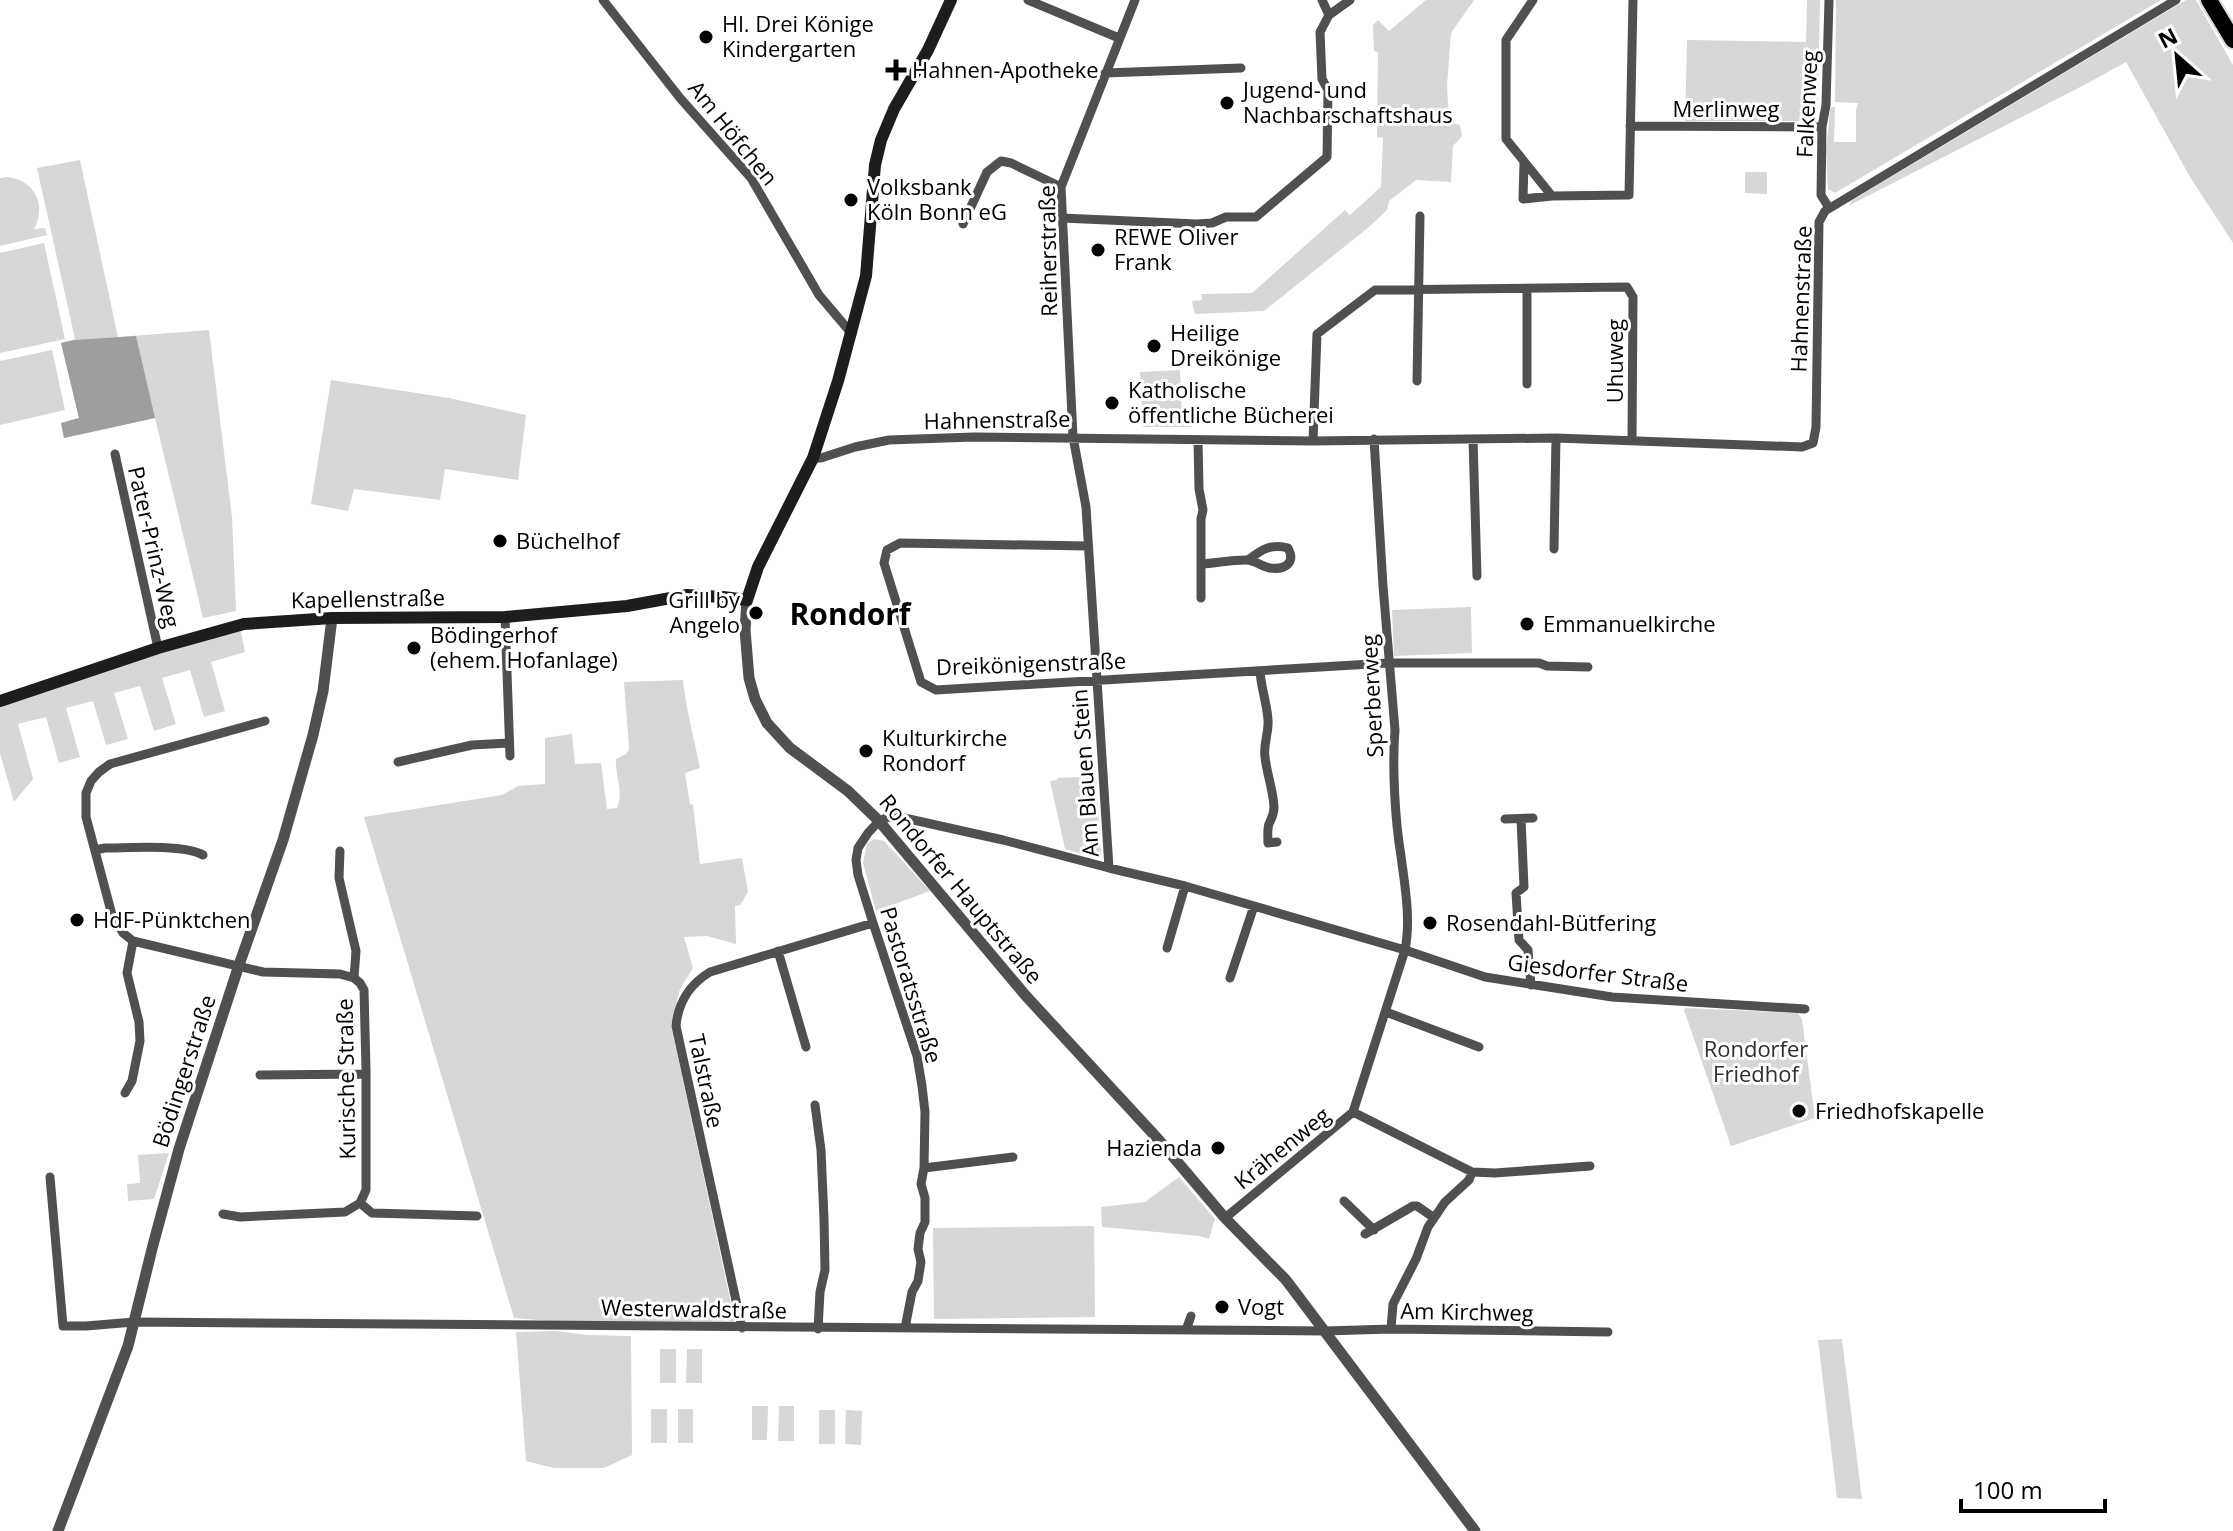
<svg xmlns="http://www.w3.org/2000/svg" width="2233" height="1531" viewBox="0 0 2233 1531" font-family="'Open Sans',sans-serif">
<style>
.green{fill:#d7d7d7}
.water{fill:#9e9e9e}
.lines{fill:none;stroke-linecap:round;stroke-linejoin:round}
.motorway-casing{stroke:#dbdbdb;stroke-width:20}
.minor{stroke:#505050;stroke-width:9}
.tertiary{stroke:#505050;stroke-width:11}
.secondary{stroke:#1d1d1d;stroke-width:12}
.motorway{stroke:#000;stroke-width:16}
.poi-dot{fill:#000;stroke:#fff;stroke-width:3}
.labels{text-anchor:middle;stroke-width:6;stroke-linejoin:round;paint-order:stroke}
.poi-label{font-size:22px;fill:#000;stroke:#fff;text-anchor:start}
.street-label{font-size:22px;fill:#000;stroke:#fff}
.park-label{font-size:22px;fill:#2e2e2e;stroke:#fff}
.district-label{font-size:30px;font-weight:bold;fill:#000;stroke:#fff}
</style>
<rect width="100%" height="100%" fill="#fff"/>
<path class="green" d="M1426,0H1474L1451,33L1447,85L1449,122L1460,125L1462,136L1453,146L1451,182L1416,180L1389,201L1387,210L1369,227L1264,311L1195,314L1192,301L1202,300L1201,294L1252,293L1345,210L1350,215L1381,187L1383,138L1377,137L1378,52L1374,51L1373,25L1378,20L1389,31Z
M1807,0H1820L1818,104L1812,118L1806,121H1685L1687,40L1806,42Z
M1836,0H2161L1835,193L1828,189L1826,151L1830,110L1831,107H1835L1834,142H1856V110L1858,103L1835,102Z
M2186,0H2196L2233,65V243L2190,177L2126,62L2088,83L1850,205L1851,201Z
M80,160L118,337L209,330L232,517L236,611L203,618L155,418L64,438L61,423L79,418L61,343L75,339L37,168Z
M1745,172H1767V194L1745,193Z
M7,177C35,180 47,205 34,229L45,228L47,235L0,246V178Z
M44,243L65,339L0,353V253Z
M52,350L65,410L0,425V361Z
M1180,370L1182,415H1190L1192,427H1143L1140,372Z
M331,380L449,398L526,415L518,480L445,469L440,500L354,489L348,511L311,504Z
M1471,607L1472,653L1394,656L1392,610Z
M240,628L245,652L211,662L225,711L204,717L190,670L162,678L176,724L154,731L140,686L114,693L128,739L106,745L93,701L66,708L80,757L59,763L46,717L18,724L33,779L14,802L0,753V704Z
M683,680C686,709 694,738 700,768L685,773L690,804L693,805L700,864L742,858L748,892L740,905L735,906L736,944L707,936L684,937L693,968L680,989L671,1025L735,1322L550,1321L514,1318L364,817L502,795L518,786L545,784V738L572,734L575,764L601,763L607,809L617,808C624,791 615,777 616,759L626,754L629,749L624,682Z
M1096,776L1101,854L1096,858L1065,849L1050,781L1057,780V778Z
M874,839L884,841L930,891L876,911L863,863L867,844Z
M1686,1008L1798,1013L1802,1019L1815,1118L1731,1146L1684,1010Z
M169,1153L154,1199L128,1201L127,1184L140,1183L138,1155Z
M1179,1177L1215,1219L1209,1239L1200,1236L1102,1227L1101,1207L1145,1202Z
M1094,1226L1095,1317L934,1319L933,1228Z
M556,1331L588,1335L631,1336L632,1455L604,1468H554L526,1461L516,1332Z
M1842,1339L1862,1499L1837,1498L1818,1340Z
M660,1349H676V1383H660Z
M687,1349H702V1383H686Z
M752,1406H768L767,1440H752Z
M779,1406H794V1441H778Z
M651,1409H667V1443H651Z
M678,1409H693V1443H678Z
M819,1410H835V1444H819Z
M846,1410L862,1411L861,1445L845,1444Z"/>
<path class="water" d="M136,336L155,418L64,438L61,423L79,418L61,343L75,340Z"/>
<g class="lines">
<defs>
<path id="motorway" d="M2209,0L2233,40"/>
</defs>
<use href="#motorway" class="motorway-casing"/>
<path class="minor" d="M603,0L680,98L751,178L819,295L852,334
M1028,0L1119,38
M1322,0L1329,15
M1533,0L1506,40V139L1552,196
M1829,0L1826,105L1822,127L1821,195L1829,208
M1105,73L1241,68
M1630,126L1822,127
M1524,163L1523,199L1552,196L1629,195L1633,0
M1062,218L1197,224L1212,223L1226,217H1256L1327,157L1328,90L1322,79L1320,32L1329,15L1350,0
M963,224L987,172L1001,161L1011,163L1061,187
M1527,290V384
M1417,381L1420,216
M1473,439L1477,576
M1198,440L1199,489L1203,510L1201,519V598
M1313,441L1317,334L1375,290L1627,287L1633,297L1632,440
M115,454L158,648
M813,458H821L855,447L889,440L974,437L1313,441L1556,438L1802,447L1813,443L1816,427L1819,222L1825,211L2176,0
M1088,546L900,543L887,550L884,563L921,682L936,690L1388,663H1539L1547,666L1588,667
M1554,549L1556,438
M1202,564C1216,563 1231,560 1246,560C1256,560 1261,567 1270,568C1285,570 1296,563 1288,548C1271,543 1261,550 1248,560
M505,617L510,756
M1260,671C1261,688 1267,703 1268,720C1269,733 1263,744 1265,757C1267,775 1273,789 1274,807C1274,815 1272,817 1269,824C1267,829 1268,837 1268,843L1277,842
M265,721L110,764L99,772L91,781L86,793V817L112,915L123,933L133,941L263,972L340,974L354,978L360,983L364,990L366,1069V1190L360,1203
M398,762L472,745L509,743
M1505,819L1533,818
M1521,819L1524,887L1516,893L1519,940L1528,950L1531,985
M95,850L105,848C129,848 184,844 203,855
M340,851L339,878L356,951L354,978
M1109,868L1086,507L1073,437L1061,187L1135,0
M1167,948L1185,886
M778,951L806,1047
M1230,978L1254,906
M1386,1012L1479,1047
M260,1075L366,1074
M125,1093L132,1081L140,1041L139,1022L127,973L133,941
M815,1105L821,1150L824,1219L825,1270L820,1292L818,1329
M1353,1112L1472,1172L1495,1173L1590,1166
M924,1168L1013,1157
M50,1177L63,1326H86L134,1322L1325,1331L1391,1329L1608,1332
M1344,1201L1374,1230
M360,1203L372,1213L477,1216
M223,1214L240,1217L345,1212L360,1203
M1225,1218L1353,1112L1405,950C1411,919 1405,887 1401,856C1395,820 1392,766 1395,730L1383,586L1374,439
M1365,1234L1413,1206H1417L1433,1217
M742,1328L676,1026C678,1003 690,984 710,972L873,923
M905,1328L912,1292L918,1281L921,1262L918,1249L920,1233L925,1222V1198L921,1184L924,1168L925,1112L922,1086L917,1056L873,923L858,875L856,860L858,848L868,833L879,821L889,817H900L1003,840L1109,868L1185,886L1405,950L1485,977L1612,997L1805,1009
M1391,1329L1393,1304L1416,1259L1428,1227L1445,1202L1469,1180L1472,1172
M1186,1330L1191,1316"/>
<path class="tertiary" d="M747,600L745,630L749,678L755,699L767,723L790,748L848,791L879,821L1026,996L1158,1139L1225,1218L1286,1280L1475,1531
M58,1531L128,1346L153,1245L179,1149L239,965L283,840L313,735L323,691L332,618"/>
<path class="secondary" d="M0,701L158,648L244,624L332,618L505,617L627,606L687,595L723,597L747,600L758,567L813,458L838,381L866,276L875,165L881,140L894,109L928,50L951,0"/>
<use href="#motorway" class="motorway"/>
</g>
<g class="poi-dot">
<circle cx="706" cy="37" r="8"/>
<path d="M892 58h8v8h8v8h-8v8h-8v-8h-8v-8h8z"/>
<circle cx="1227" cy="103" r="8"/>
<circle cx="851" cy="200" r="8"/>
<circle cx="1098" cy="250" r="8"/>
<circle cx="1154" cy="346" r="8"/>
<circle cx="1112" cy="403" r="8"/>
<circle cx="500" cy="541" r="8"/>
<circle cx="756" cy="613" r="8"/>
<circle cx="1527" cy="624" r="8"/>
<circle cx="414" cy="648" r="8"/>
<circle cx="866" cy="751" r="8"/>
<circle cx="77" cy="920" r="8"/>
<circle cx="1430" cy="923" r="8"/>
<circle cx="1799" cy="1111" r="8"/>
<circle cx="1218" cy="1148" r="8"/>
<circle cx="1222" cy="1307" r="8"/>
</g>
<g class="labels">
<g class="poi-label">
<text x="722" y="32">Hl. Drei Könige<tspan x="722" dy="25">Kindergarten</tspan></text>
<text x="912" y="78">Hahnen-Apotheke</text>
<text x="1243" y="98">Jugend- und<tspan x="1243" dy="25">Nachbarschaftshaus</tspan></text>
<text x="867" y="195">Volksbank<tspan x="867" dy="25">Köln Bonn eG</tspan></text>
<text x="1114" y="245">REWE Oliver<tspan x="1114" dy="25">Frank</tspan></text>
<text x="1170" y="341">Heilige<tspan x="1170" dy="25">Dreikönige</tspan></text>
<text x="1128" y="398">Katholische<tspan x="1128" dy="25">öffentliche Bücherei</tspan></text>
<text x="516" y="549">Büchelhof</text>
<text x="740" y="608" text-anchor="end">Grill by<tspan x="740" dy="25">Angelo</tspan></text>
<text x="1543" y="632">Emmanuelkirche</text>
<text x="430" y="643">Bödingerhof<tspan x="430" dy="25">(ehem. Hofanlage)</tspan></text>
<text x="882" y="746">Kulturkirche<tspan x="882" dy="25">Rondorf</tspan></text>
<text x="93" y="928">HdF-Pünktchen</text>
<text x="1446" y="931">Rosendahl-Bütfering</text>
<text x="1815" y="1119">Friedhofskapelle</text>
<text x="1202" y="1156" text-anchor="end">Hazienda</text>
<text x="1238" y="1315">Vogt</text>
</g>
<g class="street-label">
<text transform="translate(1807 104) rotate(-87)" y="8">Falkenweg</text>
<text x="1726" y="117">Merlinweg</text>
<text transform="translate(733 133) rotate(51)" y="8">Am Höfchen</text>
<text transform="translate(1048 251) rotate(-91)" y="8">Reiherstraße</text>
<text transform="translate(1801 299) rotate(-88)" y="8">Hahnenstraße</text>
<text transform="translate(1615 361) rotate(-90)" y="8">Uhuweg</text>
<text transform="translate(997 420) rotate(-1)" y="8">Hahnenstraße</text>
<text transform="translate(154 547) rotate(77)" y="8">Pater-Prinz-Weg</text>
<text transform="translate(368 599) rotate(-1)" y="8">Kapellenstraße</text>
<text transform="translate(1031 664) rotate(-2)" y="8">Dreikönigenstraße</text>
<text transform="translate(1372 696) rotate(-93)" y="8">Sperberweg</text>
<text transform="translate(1085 773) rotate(-94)" y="8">Am Blauen Stein</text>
<text transform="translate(961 889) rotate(50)" y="8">Rondorfer Hauptstraße</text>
<text transform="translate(1598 973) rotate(7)" y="8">Giesdorfer Straße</text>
<text transform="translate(911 985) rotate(73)" y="8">Pastoratsstraße</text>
<text transform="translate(184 1071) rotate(-72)" y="8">Bödingerstraße</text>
<text transform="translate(346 1079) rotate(-91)" y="8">Kurische Straße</text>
<text transform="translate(706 1081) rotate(78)" y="8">Talstraße</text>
<text transform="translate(1282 1148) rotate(-39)" y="8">Krähenweg</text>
<text transform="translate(694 1309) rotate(1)" y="8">Westerwaldstraße</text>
<text transform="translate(1467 1312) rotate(1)" y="8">Am Kirchweg</text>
</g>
<g class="park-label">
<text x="1756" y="1057">Rondorfer<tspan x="1756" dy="25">Friedhof</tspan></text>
</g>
<g class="district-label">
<text x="850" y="625">Rondorf</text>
</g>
</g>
<g transform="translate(2177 56) rotate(333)" stroke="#ffffff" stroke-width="6" paint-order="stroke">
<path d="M0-6L14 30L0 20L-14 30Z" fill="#000000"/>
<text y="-12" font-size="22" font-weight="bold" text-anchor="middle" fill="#000000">N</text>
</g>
<path d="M1961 1499v12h144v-12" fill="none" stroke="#000000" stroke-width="4"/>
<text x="1973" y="1499" font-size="24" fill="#000000" stroke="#ffffff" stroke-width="6" paint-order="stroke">100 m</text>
</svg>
